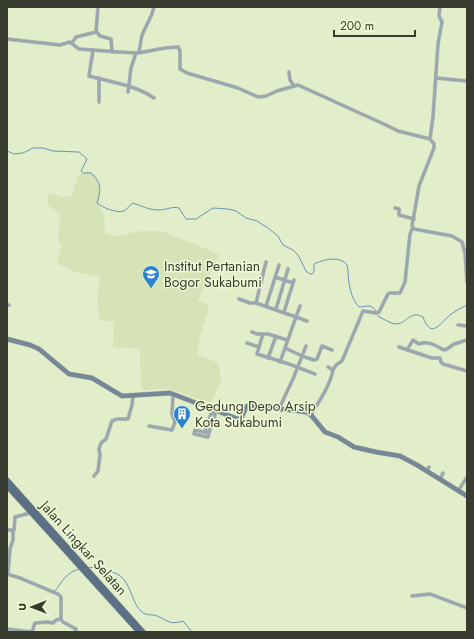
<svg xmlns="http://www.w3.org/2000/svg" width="474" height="639" viewBox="0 0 474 639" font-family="Jost,sans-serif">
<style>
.built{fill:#d5e3b7}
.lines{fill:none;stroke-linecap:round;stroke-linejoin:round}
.stream{stroke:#6a93b7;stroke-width:1}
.street-casing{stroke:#c0caaa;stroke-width:4}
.secondary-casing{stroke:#c0caaa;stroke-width:5.5}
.primary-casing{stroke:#c0caaa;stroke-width:6}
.street{stroke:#9ba6b3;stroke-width:3}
.secondary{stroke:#768798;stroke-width:4.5}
.primary{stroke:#5b7085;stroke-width:5}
.labels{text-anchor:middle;stroke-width:3;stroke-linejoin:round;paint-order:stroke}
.poi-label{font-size:14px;fill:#383c2e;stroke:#effbd6;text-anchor:start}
.street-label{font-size:14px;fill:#383c2e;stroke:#effbd6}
</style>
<rect width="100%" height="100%" fill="#e2eec9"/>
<path class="built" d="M87,171L96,175L101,191L99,205L104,217L105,234L116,236L141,231H161L219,254L198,301L207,304L209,309L200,336L197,355L219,363L221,381L211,403L170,389L141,390L140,349L113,347L114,322L100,320L97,302L100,277L72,271L68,267L57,264L61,246L58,240L60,215L47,204L49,193L63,197L72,196L78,175Z"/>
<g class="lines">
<path class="stream" d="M7,151L14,154L23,153L33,148H43L53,151L79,152L87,159L81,171L83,173H91C102,184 101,188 97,203C101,207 118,214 124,211C127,210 129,205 133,203C142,206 149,210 159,210C166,210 172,206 179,208L186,219H196L213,208L228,209L236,211L246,218L257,221L268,228L278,236L283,245L293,250L298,255L306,271L310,274H312L314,272V264C322,260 340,255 347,265C348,268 348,271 348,274C349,286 351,298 359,307C367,307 370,303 376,311
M377,314L379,317C384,319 391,324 397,324C407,323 410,310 423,317C431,339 439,325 450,315C455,311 461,308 467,305
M89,568L93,567C101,572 112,570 119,575C132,584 132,605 142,612C147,616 152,614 157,616C170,621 168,625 183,621L192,632
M55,591C62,582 67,571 80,569"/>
<defs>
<path id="street" d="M96,31L100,36L111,39L112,52
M7,39L60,45L70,42L79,49L119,52L138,53L165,48L178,47L180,51V69L187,73L238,88L258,97L266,96L277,91L298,85L386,125L398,131L430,139L434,144V148L419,186L412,226L414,229L452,236L462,242L465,253L467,282
M72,43L76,37L96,32L98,7
M93,50L89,76C111,82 135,85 154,98
M139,52L142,35L152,14L154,7
M289,72L290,80L294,86
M99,78V102
M436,78L467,81
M128,92L131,68L136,53
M430,139L433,117L438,44L442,22L439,16L440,7
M395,208L399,209V215L414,219
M275,277L293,283
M239,299L250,303H256L296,317L285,348L302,356L314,360L317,359L322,346L332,350
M256,303L266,262
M7,305H9
M266,306L279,265
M300,306L296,317L307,321
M276,309L288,269
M284,312L294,280
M458,325L467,326
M252,332L257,334H268L287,340
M263,334L257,354L289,364L315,374
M247,343L259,347
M399,347L432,358H440L441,362L443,364L467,371
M407,350L413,340L419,344C428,340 436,346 444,350L447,349L454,344L467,340
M268,358L276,336
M280,362L285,348
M333,370L336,365L342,361L363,311L376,313L379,312L388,294L390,293H400L405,282L410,234L413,227
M279,409L284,398L293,379L306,346
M311,415C319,401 330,386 333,370L328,367
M149,426L172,430L175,422L172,414L173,394
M195,430L209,433L208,437L194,434Z
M205,432L211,414L214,410
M209,433L215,415L214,410
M427,471L429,467
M94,476L98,471L100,455L99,449L101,443L106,439L112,421L117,419H128L132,405L133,396
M440,479L443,473
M458,491L467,477
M7,530H14L15,517L30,513
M7,574L20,578L58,594L61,597V619L63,622L76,629L75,632
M8,574L10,549L13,540V530
M412,596L430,594L467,608
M7,629L32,632L35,623L48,622L53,623L56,620L61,619"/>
<path id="secondary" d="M7,339L30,345L39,349L69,374L92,378L122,396L170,393L238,419L241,418L247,406L291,410L306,412L311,415L325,432L338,437L354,447L376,452L400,456L417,465L467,496"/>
<path id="primary" d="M7,480L143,632
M7,486L139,632"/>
</defs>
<use href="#street" class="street-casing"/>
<use href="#secondary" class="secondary-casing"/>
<use href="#primary" class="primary-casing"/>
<use href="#street" class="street"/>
<use href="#secondary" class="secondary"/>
<use href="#primary" class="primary"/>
</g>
<defs>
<symbol id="university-pin" viewBox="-11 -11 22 30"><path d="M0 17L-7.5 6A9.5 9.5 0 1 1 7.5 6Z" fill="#2b82d0" stroke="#effbd6"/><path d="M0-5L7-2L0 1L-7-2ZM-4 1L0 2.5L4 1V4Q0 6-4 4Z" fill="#fff"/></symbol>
<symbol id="building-pin" viewBox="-11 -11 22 30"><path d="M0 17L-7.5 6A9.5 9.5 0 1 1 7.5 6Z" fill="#2b82d0" stroke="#effbd6"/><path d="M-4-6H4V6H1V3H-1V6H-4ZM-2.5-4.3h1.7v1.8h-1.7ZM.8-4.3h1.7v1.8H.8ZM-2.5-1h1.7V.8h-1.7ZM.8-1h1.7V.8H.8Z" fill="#fff"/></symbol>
</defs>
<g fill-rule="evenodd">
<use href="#university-pin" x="141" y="264" width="20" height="27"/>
<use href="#building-pin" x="172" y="404" width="20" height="27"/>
</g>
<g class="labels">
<g class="poi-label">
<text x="164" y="271">Institut Pertanian<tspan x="164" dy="16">Bogor Sukabumi</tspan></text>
<text x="195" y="411">Gedung Depo Arsip<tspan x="195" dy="16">Kota Sukabumi</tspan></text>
</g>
<g class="street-label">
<text transform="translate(84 548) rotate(48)" y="5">Jalan Lingkar Selatan</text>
</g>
</g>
<rect width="474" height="639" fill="none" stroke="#383c2e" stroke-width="16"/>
<g transform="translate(32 607) rotate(270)" stroke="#effbd6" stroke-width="3" paint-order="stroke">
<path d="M0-3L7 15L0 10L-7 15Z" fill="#383c2e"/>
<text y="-6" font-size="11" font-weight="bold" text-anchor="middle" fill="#383c2e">U</text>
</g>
<path d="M334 30v6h81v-6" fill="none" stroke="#383c2e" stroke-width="2"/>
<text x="340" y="30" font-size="12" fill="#383c2e" stroke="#effbd6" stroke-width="3" paint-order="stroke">200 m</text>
</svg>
